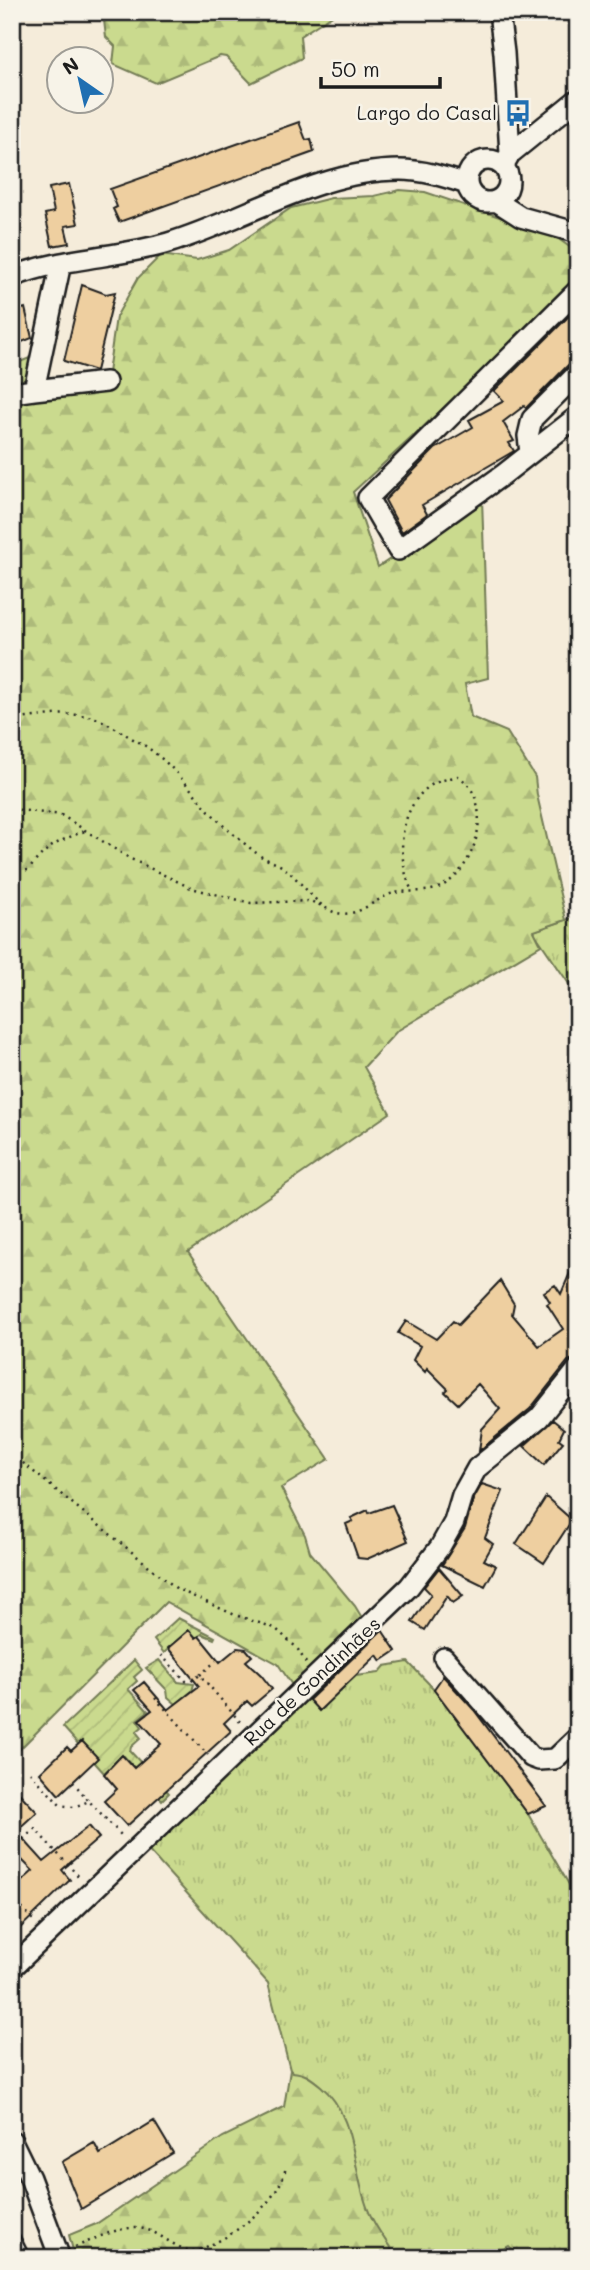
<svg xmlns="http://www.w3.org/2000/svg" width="590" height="2270" viewBox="0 0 590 2270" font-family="Mali,sans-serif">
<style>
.grass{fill:url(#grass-tufts);stroke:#737b55;stroke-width:2}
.forest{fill:url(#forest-firs);stroke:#737b55;stroke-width:2}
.garden{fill:url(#garden-furrows);stroke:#737b55;stroke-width:2}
.building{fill:#eecfa0;stroke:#1c1c1c;stroke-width:2}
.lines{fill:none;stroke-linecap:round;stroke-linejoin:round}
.minor-casing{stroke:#1c1c1c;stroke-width:24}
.path{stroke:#1c1c1c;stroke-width:2.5;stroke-dasharray:2 5;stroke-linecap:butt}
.minor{stroke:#f7f3e8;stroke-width:19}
.labels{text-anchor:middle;stroke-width:5;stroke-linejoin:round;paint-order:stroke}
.poi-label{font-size:19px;fill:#1c1c1c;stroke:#f7f3e8;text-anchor:end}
.street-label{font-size:19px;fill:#1c1c1c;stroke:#f7f3e8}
</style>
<defs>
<pattern id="grass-tufts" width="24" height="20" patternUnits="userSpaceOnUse" patternTransform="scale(1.75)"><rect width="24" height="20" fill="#cada8e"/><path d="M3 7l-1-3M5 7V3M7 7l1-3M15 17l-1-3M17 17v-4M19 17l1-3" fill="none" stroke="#adba7a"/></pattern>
<pattern id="forest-firs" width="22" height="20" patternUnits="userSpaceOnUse" patternTransform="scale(1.75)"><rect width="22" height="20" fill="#cada8e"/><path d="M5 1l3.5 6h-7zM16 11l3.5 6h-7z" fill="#adba7a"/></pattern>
<pattern id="garden-furrows" width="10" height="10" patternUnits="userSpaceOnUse" patternTransform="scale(1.75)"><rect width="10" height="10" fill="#cada8e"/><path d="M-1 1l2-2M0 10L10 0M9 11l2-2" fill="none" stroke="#adba7a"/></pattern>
</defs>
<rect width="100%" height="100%" fill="#f5ecda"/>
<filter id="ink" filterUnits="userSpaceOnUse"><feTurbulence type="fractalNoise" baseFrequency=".0143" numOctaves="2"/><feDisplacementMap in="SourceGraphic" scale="14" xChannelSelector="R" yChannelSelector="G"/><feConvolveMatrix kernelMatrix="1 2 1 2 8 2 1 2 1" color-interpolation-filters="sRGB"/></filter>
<g filter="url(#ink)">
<path class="grass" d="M578,916V997L533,931Z
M408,1662L434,1689L528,1814L578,1900V2258H521L509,2246L487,2258H395L361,2209L335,2114L290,2070L268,1983L146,1848L307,1697L319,1710L356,1676L379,1673L385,1666Z"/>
<path class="forest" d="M103,12H337L300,36L302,58L251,83L226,57L220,56L156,83L113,64L115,46L106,37Z
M400,190L425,192L553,235L571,248L578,262V278L542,324L452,400L353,492L378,567L482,498L488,678L465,684L471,717L507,732L535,777L537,795L566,920L534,931L541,945L397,1031L364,1067L390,1113L188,1252L329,1459L281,1488L305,1535L310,1552L355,1606L364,1621L294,1688L278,1664L166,1602L12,1757V365L40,354V382L107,380L116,317L138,278L161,255L197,260L229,250L291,208L331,198L374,196Z
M290,2070L292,2072C305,2073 310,2077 321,2086C354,2114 352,2161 365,2201C371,2222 385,2239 397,2258H75L69,2235L96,2224L223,2137L284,2107Z"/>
<path class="garden" d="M178,1618L215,1637L214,1639L202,1634L196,1638L189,1630L164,1653L154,1640Z
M134,1660L142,1670L134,1677L137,1681L128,1689L148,1711L137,1720L142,1727L136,1732L141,1738L131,1747L130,1751L169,1793L162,1800L124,1756H121L104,1773L63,1727Z
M159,1660L178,1682L194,1684L192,1691L176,1704L168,1697L167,1690L146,1668Z"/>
<path class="building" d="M299,122L306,140L311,139L314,152L119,222L113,209L117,207L110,189Z
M69,184L78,224L65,226L69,243L52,246L45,214L54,212L49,188Z
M82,285L106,294L115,292L96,371L64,361Z
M578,307V360L569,364L526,408L524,406L503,422L514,441L509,443L514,451L422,505L427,514L402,532L385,500L435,449L473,427L469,420L504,401L494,391Z
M25,308L32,338L12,346V312Z
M578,1254V1357L568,1361L530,1409L479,1451L482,1429L500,1409L478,1384L458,1404L445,1392L448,1389L427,1368L425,1372L413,1360L420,1346L398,1333L406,1321L436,1339L453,1321L458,1325L500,1281L514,1304L512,1314L539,1346L563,1329L547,1304L550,1302L544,1292L555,1285L561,1294Z
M553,1420L564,1429L559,1439L563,1442L544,1465L524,1446Z
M482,1484L503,1491L485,1538L493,1544L484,1560L496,1566L485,1586L442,1565L465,1528L473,1500Z
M546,1497L572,1520L544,1563L516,1544Z
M392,1505L408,1541L367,1559L358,1558L346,1524L353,1521L351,1518L368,1510L369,1513Z
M439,1568L463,1596L453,1603L447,1596L425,1630L412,1622L431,1594L424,1587Z
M189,1630L196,1638L199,1636L220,1662L237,1648L246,1649L252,1656L246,1661L261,1675L272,1689L252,1706L247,1701L224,1723L231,1731L127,1826L104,1801L117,1789L104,1774L122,1755L134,1768L161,1744L139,1720L152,1710L134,1690L144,1682L168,1710L199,1686L168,1648Z
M382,1630L396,1651L381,1661L377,1655L319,1711L309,1700Z
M443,1676L474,1710L546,1806L528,1814L434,1689Z
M82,1741L98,1758L59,1795L40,1773L67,1747L71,1751Z
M20,1794L37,1812L16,1831L44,1862L89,1826L99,1838L62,1870L70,1880L12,1936V1890L33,1871L12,1850V1800Z
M154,2121L173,2153L81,2209L62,2162L94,2143L100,2154Z"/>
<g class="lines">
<defs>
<path id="minor" d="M499,12L504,53L510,154L503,166
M510,154L578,99
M467 181a21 21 0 1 1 42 0a21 21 0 1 1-42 0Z
M496,201L521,217L578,233
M61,263L34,390L106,382
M12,277C62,257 117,258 168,243C244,220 318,170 400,170C423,170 445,177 467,184
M578,290L368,498L398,550L504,474L578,416
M12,393L34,390
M530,453L528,436L532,419L578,373
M444,1658L531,1757L539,1760L555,1759L578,1737
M12,1968L409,1587L440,1547L454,1522L462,1495L477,1468L539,1418L578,1369
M12,2141L30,2178L60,2258
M12,2244L19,2258"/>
</defs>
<use href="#minor" class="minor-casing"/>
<path class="path" d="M12,720C38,717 66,711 92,717C103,720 115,728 125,734C134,740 144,744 152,751C181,772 200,804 226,828C237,837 248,847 259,855C266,860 275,862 283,867C300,879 316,906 334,912C355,919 370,903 388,895C404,888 424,895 440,887C477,870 496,800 458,776C447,779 436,781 427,788C397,813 397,859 412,891
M12,809L61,815L129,858L191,888L251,903L310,901L322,906
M12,871L29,870C44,847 62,839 88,830
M12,1454L177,1589L235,1615L275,1628L297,1648L306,1663
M161,1655L186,1681L190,1682L200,1675L241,1723
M200,1675L216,1661
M155,1698L208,1755
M30,1772L60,1805L74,1807L89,1801L123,1837
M73,1782L89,1801
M23,1839L35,1829L81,1879
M12,1898L36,1923
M75,2247C94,2240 116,2227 136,2228C159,2228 173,2251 196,2251C200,2251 206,2247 210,2245C240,2232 281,2199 286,2166"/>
<use href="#minor" class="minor"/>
</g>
</g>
<defs>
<symbol id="bus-bare" viewBox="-9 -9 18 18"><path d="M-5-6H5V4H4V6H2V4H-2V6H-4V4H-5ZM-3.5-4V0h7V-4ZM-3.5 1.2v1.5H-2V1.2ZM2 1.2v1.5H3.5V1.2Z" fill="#1f6fb2" stroke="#f7f3e8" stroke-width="2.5" paint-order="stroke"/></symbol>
</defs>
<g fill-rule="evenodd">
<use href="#bus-bare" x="499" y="94" width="38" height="38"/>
</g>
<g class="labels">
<g class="poi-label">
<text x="497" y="120">Largo do Casal</text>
</g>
<g class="street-label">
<text transform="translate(312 1681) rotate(-43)" y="7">Rua de Gondinhães</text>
</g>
</g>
<rect width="590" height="2270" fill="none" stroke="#f7f3e8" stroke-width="42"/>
<rect x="21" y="21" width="548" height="2228" fill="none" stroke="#1c1c1c" stroke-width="2.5" filter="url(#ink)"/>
<g transform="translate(80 80) rotate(326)"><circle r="33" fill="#f7f3e8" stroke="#9f9d96" stroke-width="2"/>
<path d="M0-5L12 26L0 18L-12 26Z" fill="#1f6fb2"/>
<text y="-10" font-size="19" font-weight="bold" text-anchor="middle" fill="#1c1c1c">N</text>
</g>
<path d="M321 77v10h119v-10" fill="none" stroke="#1c1c1c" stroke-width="3.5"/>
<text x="331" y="77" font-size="21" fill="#1c1c1c" stroke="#f7f3e8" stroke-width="5" paint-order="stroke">50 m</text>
</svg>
